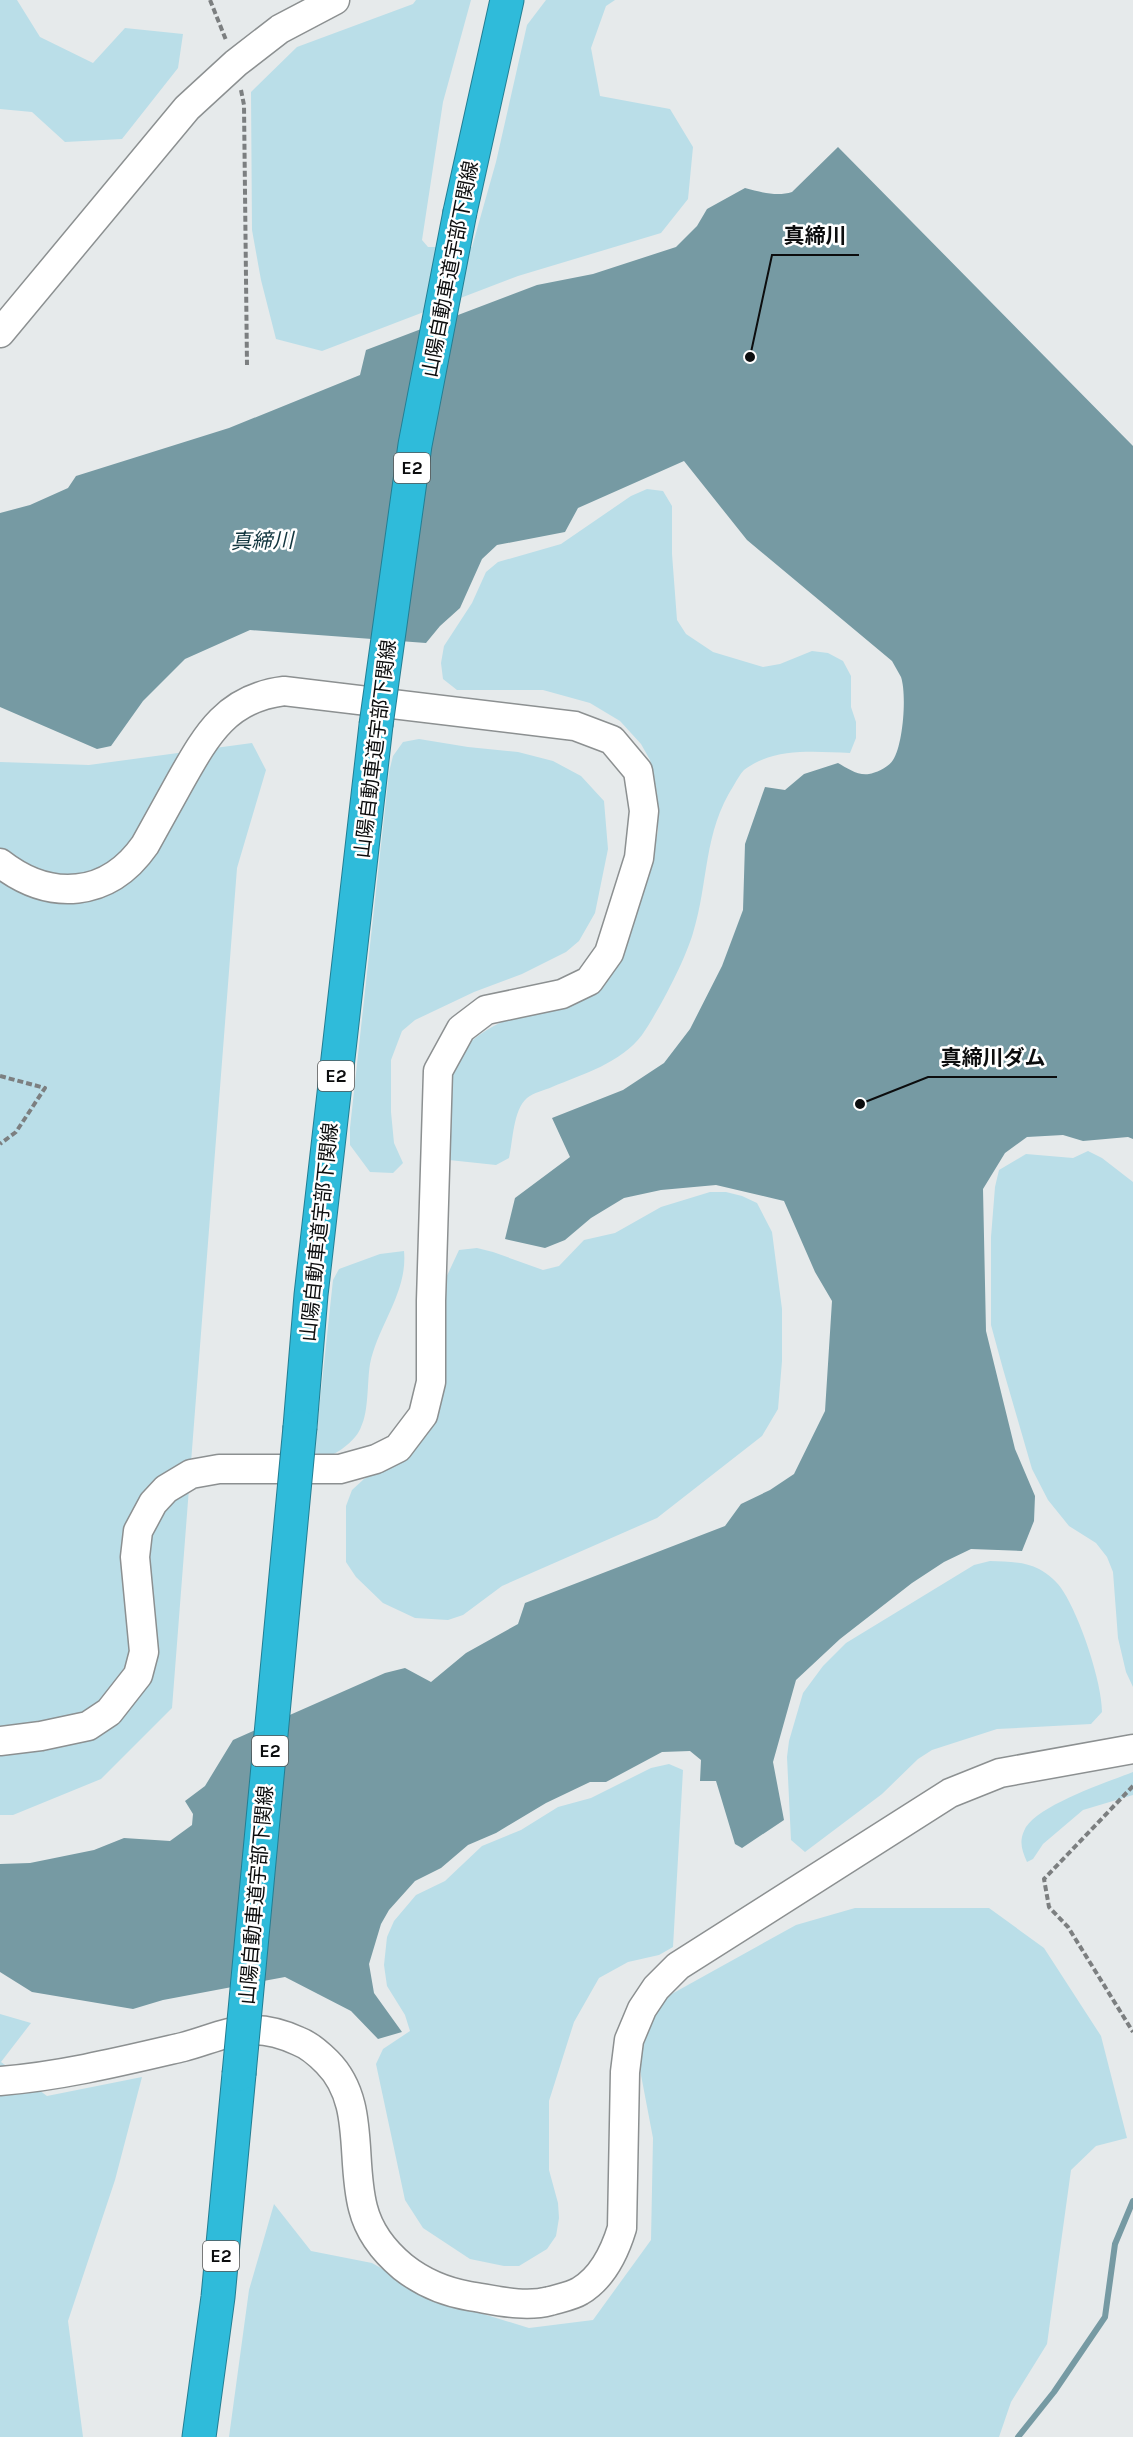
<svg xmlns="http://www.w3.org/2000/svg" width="1133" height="2437" viewBox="0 0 1133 2437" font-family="Karla,'Noto Sans JP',sans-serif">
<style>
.green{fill:#badee8}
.water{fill:#769aa3}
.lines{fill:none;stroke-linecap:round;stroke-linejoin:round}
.stream{stroke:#769aa3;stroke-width:6}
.minor-casing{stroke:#8c9091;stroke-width:31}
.highway-casing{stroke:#237e93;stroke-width:35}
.path{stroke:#7c7f80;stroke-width:4;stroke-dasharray:6 3;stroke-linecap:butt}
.minor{stroke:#fff;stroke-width:28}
.highway{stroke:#2fbbda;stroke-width:33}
.highway-bridge-casing{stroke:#237e93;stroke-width:35;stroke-linecap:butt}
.highway-bridge{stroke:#2fbbda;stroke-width:33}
.labels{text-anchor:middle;stroke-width:5;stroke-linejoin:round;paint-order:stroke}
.shield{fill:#fff;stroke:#555656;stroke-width:1.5}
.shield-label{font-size:18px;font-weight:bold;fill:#0c0d0e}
.street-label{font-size:20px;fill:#0c0d0e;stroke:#fff}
.water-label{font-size:21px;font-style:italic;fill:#11353e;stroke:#fff}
.leader{fill:none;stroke:#0c0d0e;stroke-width:2}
.callout-dot{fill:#0c0d0e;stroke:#fff;stroke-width:2}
.callout-label{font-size:21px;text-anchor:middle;font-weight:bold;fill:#0c0d0e;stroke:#fff;stroke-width:5;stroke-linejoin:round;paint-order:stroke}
</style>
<rect width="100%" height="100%" fill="#e6eaeb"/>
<path class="green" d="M0,0H17L40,37L93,63L125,28L183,34L178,68L122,139L65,142L32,112L0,109Z
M416,0H471L443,102L422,240L428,247H472L496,162L527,25L546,0H615L606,6L591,48L600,96L670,109L693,147L688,199L661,233L518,276L322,351L276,339L261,280L252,230L251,92L297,47L413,4Z
M647,489L663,491L672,506V554L677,620L686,634L713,652L763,667L780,664L812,651L828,653L843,661L851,676V707L856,722V738L850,753C815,752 774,747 744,770C740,774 737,780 734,785C703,833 709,881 693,933C684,963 659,1010 642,1035C621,1063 583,1074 552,1087C545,1090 533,1093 527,1098C513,1110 513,1141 509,1158L496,1165L449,1160C449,1135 445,1107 449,1082C456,1024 537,1010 583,995L647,879L658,831L657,794L650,760L641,744L620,721L590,703L543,690H457L443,679L441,663L444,646L472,603L486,572L498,562L561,544L631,496Z
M419,739L468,747L518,752L553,761L581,776L604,801L608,849L595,913L579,941L566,952L522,974L474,992L415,1020L402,1031L391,1060V1112L394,1143L403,1163L393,1173L370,1172L350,1145V1128L389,772L393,756L403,742Z
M252,743L266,770L237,868L172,1708L101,1779L13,1815H0V762L89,765Z
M1088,1151L1102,1158L1133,1182V1687L1126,1672L1118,1638L1113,1572L1107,1557L1096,1543L1069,1526L1048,1500L1032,1469L1003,1369L991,1325V1237L995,1187L999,1170L1026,1154L1073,1158Z
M710,1192H726L742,1196L757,1203L772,1232L782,1309V1361L778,1409L762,1436L657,1518L502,1586L463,1615L448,1620L415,1618L383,1603L356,1577L346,1562V1506L352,1490L364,1479L408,1456L430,1431L443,1365L445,1280L459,1250L477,1248L493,1252L543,1270L559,1266L584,1240L615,1233L661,1207Z
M404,1251C408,1292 378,1325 370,1364C367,1382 369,1411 361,1427C357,1439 339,1453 327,1457C323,1458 318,1457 314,1456L333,1280L339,1269L380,1254Z
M990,1561C1006,1562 1024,1561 1039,1569C1048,1574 1058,1582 1063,1591C1080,1617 1102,1682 1102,1712L1091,1724L997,1729L932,1750L918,1759L882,1794L805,1852L791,1840L787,1757L789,1741L803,1693L823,1666L846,1643L974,1565Z
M669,1764L683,1770L673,1947L659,1955L628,1962L599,1978L574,2022L549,2101V2170L558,2203L559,2218L556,2236L547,2249L519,2266H504L470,2259L423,2228L405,2200L376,2064L383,2049L410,2031L405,2015L387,1986L384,1965L387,1937L394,1921L416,1895L445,1881L482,1846L521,1830L558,1807L591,1798L651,1768Z
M1133,1772V1795L1083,1810L1043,1844L1033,1859L1027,1862C1022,1851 1019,1842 1024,1831C1034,1806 1108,1782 1133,1772Z
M855,1908H989L1044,1948L1101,2036L1127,2138L1096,2146L1071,2170L1047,2344L1011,2402L999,2437H229L249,2290L274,2204L311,2251L372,2263L438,2300L529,2328L593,2320L651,2240L653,2138L633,2033L650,2006L796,1925Z
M0,2014L31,2023L1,2062L47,2096L142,2077L115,2180L68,2321L83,2437H0Z"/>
<path class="water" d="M838,147L1133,446V1139L1128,1137L1083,1141L1063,1135L1027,1137L1005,1153L983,1189L986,1331L1015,1449L1035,1496L1034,1521L1022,1551L971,1549L944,1562L912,1583L840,1639L796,1680L773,1762L784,1820L742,1848L735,1844L716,1781H700L701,1760L690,1751L662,1752L606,1782H590L546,1803L496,1833L468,1845L441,1868L415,1881L389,1910L381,1924L369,1964L374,1993L402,2032L378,2039L351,2011L285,1977L163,2000L133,2009L32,1992L0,1972V1864L30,1863L94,1850L124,1838L170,1841L192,1825L193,1814L185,1801L205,1786L233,1740L385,1673L405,1668L431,1682L466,1653L518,1624L525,1603L725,1526L741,1504L770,1490L794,1474L825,1411L832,1301L815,1272L784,1201L716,1185L661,1190L624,1198L591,1218L565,1240L545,1248L505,1239L515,1198L570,1157L552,1118L623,1090L664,1063L690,1029L722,966L743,910L745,844L765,787L785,790L804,774L838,763C847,768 858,776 869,774C876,773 889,767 893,760C903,745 907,695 901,677C898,672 895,666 892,661L747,540L684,461L578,508L565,532L497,545L482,559L460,608L440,626L426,643L250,630L185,659L143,701L111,746L97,749L0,707V513L30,505L68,488L76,476L229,428L360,375L366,350L537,285L593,274L676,247L697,226L707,209L745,188C760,192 777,197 792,192Z"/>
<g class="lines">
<path class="stream" d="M1018,2437L1054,2392L1105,2317L1115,2244L1133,2201"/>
<defs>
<path id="minor" d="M0,333L187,108L236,63L280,29L335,0
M0,863C50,902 108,898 145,845C157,823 169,802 181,780C207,734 227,698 284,691L575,726L612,740L638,771L644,811L639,858L609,953L589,981L562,994L486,1010L461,1029L438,1071L431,1301V1382L423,1415L398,1448L376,1459L340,1469H219L191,1474L166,1489L153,1503L138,1531L135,1557L144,1652L138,1675L109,1712L88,1726L41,1736L0,1741
M0,2081C62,2076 123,2061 183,2047C207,2041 228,2030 253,2030C267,2030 285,2035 298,2041C309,2045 318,2053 327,2062C366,2101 350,2159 363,2208C369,2232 385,2252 403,2267C422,2282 446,2292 469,2296C495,2300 524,2308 550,2301C560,2298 572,2296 580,2291C602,2278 615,2251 622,2228L625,2072L629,2040L642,2009L656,1988L678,1966L950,1793L1000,1773L1133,1749"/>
<path id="highway" d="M460,212L507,0
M300,1427L311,1295L376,725
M199,2437L218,2297L239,2074"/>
</defs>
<use href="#minor" class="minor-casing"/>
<use href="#highway" class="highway-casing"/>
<path class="path" d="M210,0L226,40
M241,90L244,105L247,365
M0,1076L45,1088L16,1132L0,1144
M1133,1786L1044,1879L1049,1907L1068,1927L1133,2032"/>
<use href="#minor" class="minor"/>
<use href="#highway" class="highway"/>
<defs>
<path id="highway-bridge" d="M376,725L415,445L460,212
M239,2074L300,1427"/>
</defs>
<use href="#highway-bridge" class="highway-bridge-casing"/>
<use href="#highway-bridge" class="highway-bridge"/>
</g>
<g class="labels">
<g class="shield">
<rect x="394" y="453" width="36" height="30" rx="4.5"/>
<rect x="318" y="1061" width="36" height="30" rx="4.5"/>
<rect x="252" y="1736" width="36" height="30" rx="4.5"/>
<rect x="203" y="2241" width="36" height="30" rx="4.5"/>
</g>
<g class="shield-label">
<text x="412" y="474">E2</text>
<text x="336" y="1082">E2</text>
<text x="270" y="1757">E2</text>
<text x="221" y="2262">E2</text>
</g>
<g class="street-label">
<text transform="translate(450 269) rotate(-79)" y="7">山陽自動車道宇部下関線</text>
<text transform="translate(375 749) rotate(-83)" y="7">山陽自動車道宇部下関線</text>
<text transform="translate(319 1232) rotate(-84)" y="7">山陽自動車道宇部下関線</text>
<text transform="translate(256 1895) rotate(-85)" y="7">山陽自動車道宇部下関線</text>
</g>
<g class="water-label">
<text transform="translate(262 541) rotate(-1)" y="7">真締川</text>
</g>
</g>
<path class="leader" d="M750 357L772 255H859M860 1104L928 1077H1057"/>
<g class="callout-dot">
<circle cx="750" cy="357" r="6"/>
<circle cx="860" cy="1104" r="6"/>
</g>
<g class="callout-label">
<text x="815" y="243">真締川</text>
<text x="993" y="1065">真締川ダム</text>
</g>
</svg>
